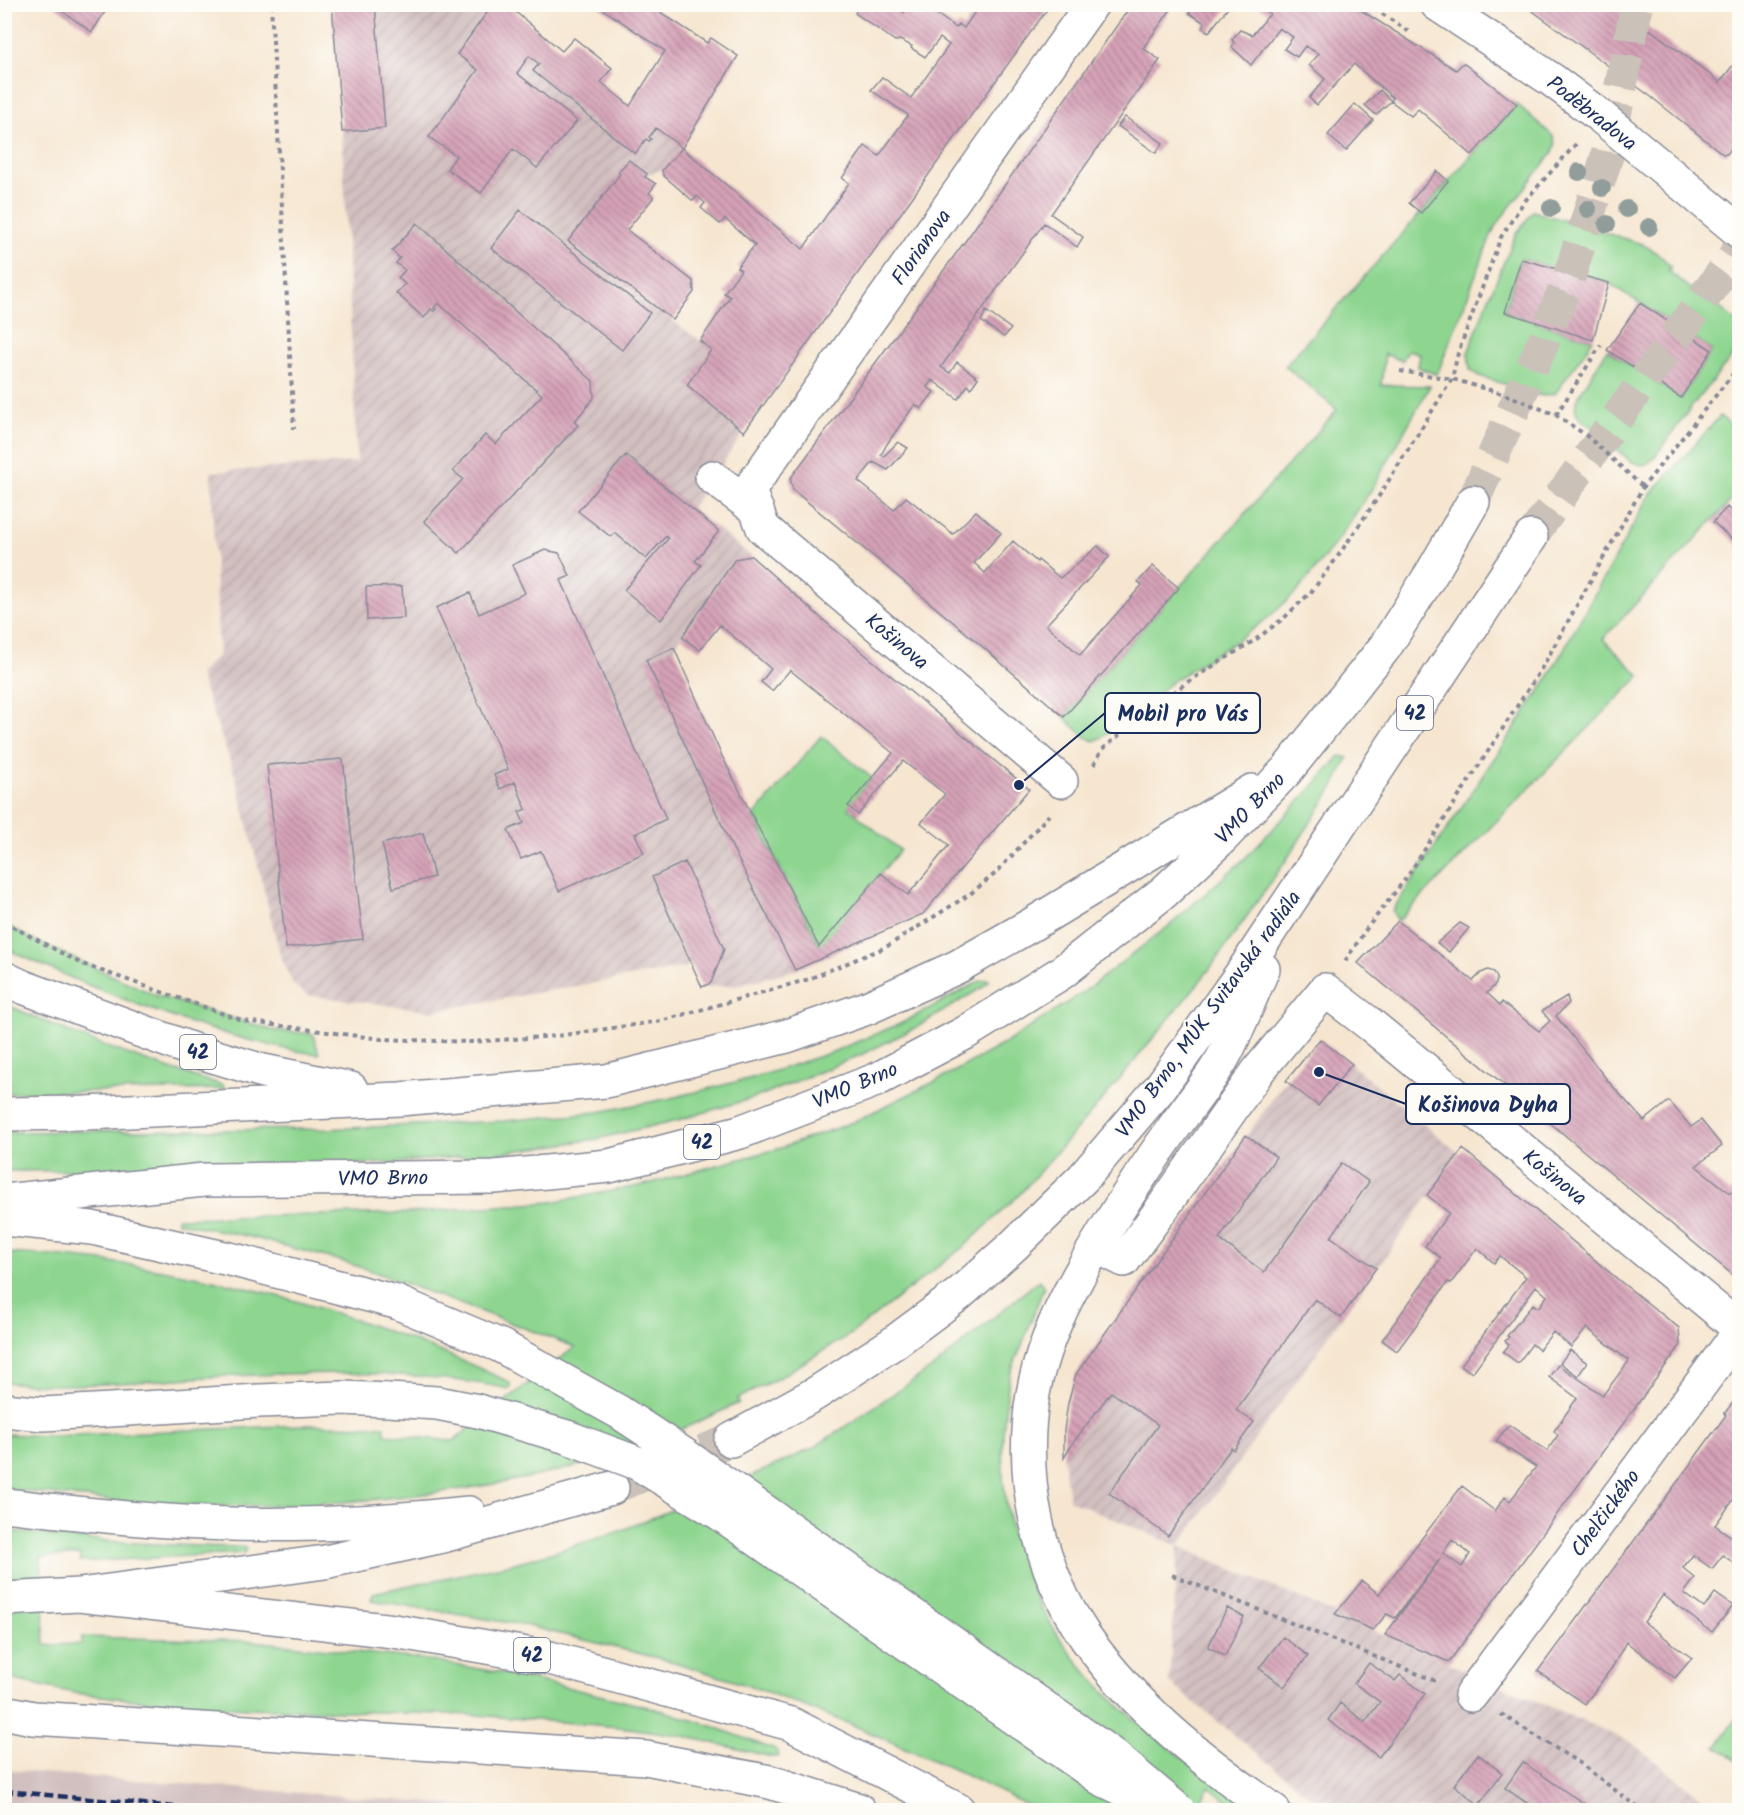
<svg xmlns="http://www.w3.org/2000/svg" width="1744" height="1815" viewBox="0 0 1744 1815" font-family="Kalam,sans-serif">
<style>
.industrial{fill:url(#industrial-furrows)}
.railway{fill:#d2bfc0}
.green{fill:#8ed690;stroke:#548277;stroke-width:1.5}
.building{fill:url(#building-back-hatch);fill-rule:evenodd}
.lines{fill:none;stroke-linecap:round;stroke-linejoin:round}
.highway-tunnel{stroke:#cac1b9;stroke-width:33;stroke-dasharray:33 16;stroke-linecap:butt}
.minor-casing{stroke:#888a97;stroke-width:36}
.highway-casing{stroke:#888a97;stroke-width:36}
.path{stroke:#888a97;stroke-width:4;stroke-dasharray:4.5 4.5;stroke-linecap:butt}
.minor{stroke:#fff;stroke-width:33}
.highway{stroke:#fff;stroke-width:33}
.rail{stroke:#1b2f5e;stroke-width:4.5;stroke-dasharray:9 4.5;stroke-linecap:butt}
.highway-bridge-casing{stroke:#888a97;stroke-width:36;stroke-linecap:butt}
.highway-bridge{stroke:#fff;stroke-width:33}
.tree{fill:#919d9a}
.labels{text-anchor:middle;stroke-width:4.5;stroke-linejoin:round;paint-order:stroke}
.shield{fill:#fdfcf7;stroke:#5f6c8c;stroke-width:1.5}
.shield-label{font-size:20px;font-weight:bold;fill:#1b2f5e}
.street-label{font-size:21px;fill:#1b2f5e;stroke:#fdfcf7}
.leader{fill:none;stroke:#1b2f5e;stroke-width:2}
.callout-dot{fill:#1b2f5e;stroke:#fdfcf7;stroke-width:2}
.callout{fill:#fdfcf7;stroke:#1b2f5e;stroke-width:2}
.callout-label{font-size:22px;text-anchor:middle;font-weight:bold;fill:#1b2f5e}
</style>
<defs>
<pattern id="industrial-furrows" width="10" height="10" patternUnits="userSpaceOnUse" patternTransform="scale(1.5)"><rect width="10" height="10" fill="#d2bfc0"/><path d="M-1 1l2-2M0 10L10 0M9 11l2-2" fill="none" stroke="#b4a4a7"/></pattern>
<pattern id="building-back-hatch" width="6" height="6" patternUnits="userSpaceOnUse" patternTransform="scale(1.5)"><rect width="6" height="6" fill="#d6a2b7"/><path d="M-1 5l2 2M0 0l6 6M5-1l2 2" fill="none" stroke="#ad8498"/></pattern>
</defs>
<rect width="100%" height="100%" fill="#fdfcf7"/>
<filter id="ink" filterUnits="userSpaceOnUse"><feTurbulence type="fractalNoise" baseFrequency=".0167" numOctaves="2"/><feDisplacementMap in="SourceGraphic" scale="12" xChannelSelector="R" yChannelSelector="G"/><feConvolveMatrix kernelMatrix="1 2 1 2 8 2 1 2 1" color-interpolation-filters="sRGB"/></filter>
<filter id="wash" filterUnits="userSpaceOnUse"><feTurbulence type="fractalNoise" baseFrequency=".008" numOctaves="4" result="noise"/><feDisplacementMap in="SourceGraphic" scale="24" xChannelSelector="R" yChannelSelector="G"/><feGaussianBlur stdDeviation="1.35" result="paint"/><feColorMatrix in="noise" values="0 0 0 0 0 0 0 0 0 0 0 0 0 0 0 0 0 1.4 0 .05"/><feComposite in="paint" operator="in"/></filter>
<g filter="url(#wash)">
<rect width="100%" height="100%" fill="#f6e6d0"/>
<path class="industrial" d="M332,5H506L682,148L662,170L647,174L629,160L619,171L620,174L568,242L771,394L691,508L751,556L735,560L674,647L720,752L824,957L795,970L736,985L702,987L692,966L432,1011L306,995L293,984L280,954L236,778L199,674L219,655L211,472L357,462L342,132Z
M1320,1039L1459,1153L1179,1546L1631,1742L1717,1810H1327L1169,1682L1178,1546L1069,1500L1063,1457L1066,1418L1198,1205L1280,1088Z"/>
<path class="railway" d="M5,1770L497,1808L517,1810H5Z"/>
<path class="green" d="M1517,104L1554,137L1556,144L1553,152L1503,216L1492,233L1437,375L1418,367L1420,354L1408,350L1402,361L1385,354L1381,385L1430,386L1373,487L1340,537L1298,591L1269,617L1235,642L1177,678L1101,738L1094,741L1084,736L1064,717L1337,410L1285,366Z
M1533,211L1642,244L1660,255L1671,267L1668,270L1690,289L1695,285L1739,325V348L1692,406L1653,459L1645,465L1638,464L1630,461L1597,430L1579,418L1575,408L1579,395L1607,350L1681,398L1712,350L1609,283L1521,259L1505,312L1593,340L1555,394L1542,396L1479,376L1470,370L1468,353L1486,305L1515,236Z
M1720,416L1739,432V492L1603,639L1640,676L1398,921L1392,911L1546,681L1650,495Z
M821,736L872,778L848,808L900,850L820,947L754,816Z
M1340,756L1348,758L1333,788L1285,862L1209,970L1104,1098L1020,1194L966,1245L851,1334L778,1378L737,1399L739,1403C696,1423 653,1443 608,1457C546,1477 482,1487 417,1495C275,1512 145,1509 5,1488L4,1434L52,1436L305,1425L385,1426V1434L453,1441L575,1347L369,1270L341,1261L251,1237L177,1222V1218L409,1213L551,1202L644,1185L781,1148L853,1122L946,1076L1009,1041L1082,993L1170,925L1244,859L1311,789Z
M5,924L29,938L155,995L272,1030L313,1034L319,1054C289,1051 259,1043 230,1035C152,1013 77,982 5,948Z
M988,979L989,981L983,987L917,1027L863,1054L760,1096L682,1119L597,1139L494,1154L392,1163L143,1170L5,1171V1132L327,1129L504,1121L598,1112L671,1098L756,1077L830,1053L902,1023L980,981Z
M5,1004C75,1036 148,1064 223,1085L225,1089L5,1093Z
M5,1253C179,1260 351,1307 509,1382L511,1386L510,1389C404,1368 298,1372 191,1378C130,1382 66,1389 5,1382Z
M1039,1280L1044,1287C1036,1307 1029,1327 1021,1347C1018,1356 1012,1366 1010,1376C1007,1388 1007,1401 1005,1412C992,1515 1027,1611 1099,1686C1145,1734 1202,1771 1255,1810H1241L1209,1787L1195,1810H1037L953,1769L855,1726L759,1689L674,1662L528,1626L371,1600L373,1593L507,1565L551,1553L620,1531L723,1489L813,1448L939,1363Z
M5,1530C84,1541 163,1546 244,1547L246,1549L244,1553L80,1562V1555L41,1557L45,1645L82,1644V1637L253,1641L420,1659L497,1672L562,1686L660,1710L712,1726L776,1750L779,1755L778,1757H772L679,1735L620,1727L477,1715L247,1708L162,1703L74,1693L5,1678Z
M1739,1716V1762L1716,1746Z"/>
<g id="blocks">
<path class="building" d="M52,4H110L92,32Z
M332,4H375L385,128L342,132Z
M493,4H506L562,51L574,38L612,68L601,82L630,106L665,51L595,4H648L707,43L711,38L738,56L682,148L656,128L649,137L651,139L649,141L646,139L635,154L533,71L539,64L529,56L517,73L577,121L537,168L513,149L481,193L447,169L456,156L429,137L478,70L457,54Z
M860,4H894L904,13L911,4H917L933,14L934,12L956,28L959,24L964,28L977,9L972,4H1051L744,432L687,385L711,350L700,341L730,297L724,293L741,270L737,267L755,245L725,219L720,224L701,208L705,203L697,196L693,201L663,175L662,170L682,148L803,249L849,183L842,178L865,146L879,156L908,115L871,90L882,77L911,98L949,45L940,38L925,57L911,48L912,46L900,40L895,41L855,13Z
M1132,4H1175L1143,48L1160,60L1051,214L1083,237L1077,247L1044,223L941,367L950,373L957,362L978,378L971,388L968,385L958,399L932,380L927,387L934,392L921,409L915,404L887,444L881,455L884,456L898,442L908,448L888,470L873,462L858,481L894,510L906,497L953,534L976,511L1001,533L974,563L985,573L1013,541L1037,562L1038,560L1060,578L1098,546L1109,557L1046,625L1080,655L1142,585L1138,582L1153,566L1179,588L1064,717L970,636L793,490L790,479L969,236Z
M1196,4H1231L1209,32L1202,28L1205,23L1189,13Z
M1255,4H1351L1456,70L1463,63L1517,104L1472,155L1418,109L1411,116L1391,101L1393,98L1354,64L1317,105L1309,98L1325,79L1309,65L1319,54L1305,46L1297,57L1284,49L1293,37L1279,28L1251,65L1232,47L1234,43L1232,39L1240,30L1252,35L1270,14Z
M1523,4H1616L1720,82L1740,56V137L1727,154H1723L1650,96Z
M1380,90L1391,101L1376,115L1365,105Z
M1355,104L1373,120L1346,151L1328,135Z
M1125,117L1163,143L1156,153L1118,126Z
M629,160L647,174L645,177L656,184L649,193L653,196V198L627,230L693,281L694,292L673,320L568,241L620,174L618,172Z
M1437,171L1448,181L1421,213L1409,203Z
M520,210L650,313L622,350L491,248Z
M417,223L593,381L594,398L574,422L578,425L459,553L424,521L463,479L453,471L485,435L496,444L542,395L438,303L434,308L436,309L434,311L431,309L424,318L396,293L405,284L398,278L405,270L396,263L400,258L392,251Z
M1521,259L1609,283L1593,340L1505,312Z
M1640,303L1712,350L1681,398L1607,350Z
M986,311L1011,329L1004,337L981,321Z
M626,455L719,531L695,561L701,565L661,620L624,590L668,539L666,536L646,559L615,533L611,537L578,511Z
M1727,507L1740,520V547L1713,522Z
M545,550L559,553L570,576L561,580L666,819L635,834L644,853L559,891L541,851L521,859L508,830L524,823L519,812L526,809L515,782L500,789L494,775L508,769L436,608L470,593L479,614L525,593L512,565Z
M751,556L828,624L1029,789L923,914L795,970L733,849L646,660L674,648L720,752L819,947L881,873L908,895L949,845L921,823L945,794L903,761L858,815L848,806L893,753L790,670L772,691L761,682L771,669L720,625L700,650L682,637L735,559Z
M402,586L404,618L367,620L366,587Z
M343,759L363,939L286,948L267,765Z
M423,833L434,877L393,888L382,844Z
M685,862L724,949L711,983L702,987L652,877Z
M1398,921L1473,981L1481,973L1488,970L1494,972L1497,978L1496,984L1487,993L1500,1005L1502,1002L1504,1004L1539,1031L1550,1021L1542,1011L1567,996L1569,1003L1556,1016L1608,1081L1644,1121L1669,1101L1691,1127L1701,1120L1722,1146L1696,1166L1730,1193L1740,1182V1200L1737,1202L1740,1204V1281L1358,963Z
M1460,923L1469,928L1449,952L1437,943Z
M1320,1039L1352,1064L1318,1106L1286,1081Z
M1246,1135L1276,1157L1219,1239L1264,1272L1342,1163L1369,1182L1331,1237L1376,1268L1341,1318L1315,1299L1236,1410L1254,1422L1234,1450L1231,1448L1168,1536L1109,1493L1158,1425L1111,1392L1073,1443L1064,1458V1430L1068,1403L1076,1374Z
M1463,1149L1621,1282L1679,1328L1680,1346L1449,1662L1385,1635L1441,1558L1395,1618L1387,1614L1373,1630L1335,1614L1362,1581L1379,1594L1462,1486L1495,1511L1505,1497L1510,1501L1536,1467L1496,1441L1509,1425L1547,1451L1558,1435L1554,1431L1577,1398L1549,1377L1558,1365L1603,1395L1629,1361L1587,1328L1571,1347L1553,1332L1539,1350L1532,1344L1518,1363L1503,1352L1509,1345L1505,1341L1509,1337L1507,1336L1533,1304L1538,1308L1547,1296L1536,1286L1472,1373L1461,1365L1526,1277L1500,1256L1494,1263L1477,1248L1451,1283L1448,1282L1397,1351L1382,1340L1441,1258L1425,1246L1449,1213L1427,1195ZM1452,1540L1470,1554L1462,1567L1443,1553Z
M1570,1350L1587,1363L1578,1376L1560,1363Z
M1740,1393V1496L1737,1495L1715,1525L1736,1540L1733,1546L1740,1551V1568L1723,1555L1712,1569L1693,1555L1683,1568L1695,1578L1684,1593L1704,1608L1715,1593L1733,1606L1712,1632L1663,1595L1644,1622L1692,1658L1675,1678L1626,1642L1613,1666L1585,1704L1538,1671L1678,1481L1726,1415L1724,1414Z
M1227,1608L1244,1617L1225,1656L1208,1647Z
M1283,1637L1308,1656L1284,1687L1259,1668Z
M1369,1663L1395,1681L1400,1675L1425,1694L1379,1757L1328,1720L1340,1703L1365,1722L1380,1702L1354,1683Z
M1478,1754L1502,1773L1479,1805L1454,1785Z
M1523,1762L1571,1795L1594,1810H1537L1505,1788Z"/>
</g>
</g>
<g filter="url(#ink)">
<use href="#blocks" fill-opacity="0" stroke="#888a97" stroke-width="1.5"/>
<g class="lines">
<path class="highway-tunnel" d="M1473,502L1542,345L1570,274L1607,156L1637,4
M1531,537L1740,248
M612,1488L731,1440"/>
<defs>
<path id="minor" d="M1437,4L1552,80L1600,116L1740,232
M712,477L757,510
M1061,781L763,528L749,490L1092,4
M1096,1246L1124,1260L1161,1210L1258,1071L1325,990L1371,1025L1740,1329
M1471,1695L1740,1331"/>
<path id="highway" d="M1263,969C1250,998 1239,1028 1224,1056C1211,1080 1188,1107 1172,1130C1139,1177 1106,1226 1078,1277C1058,1313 1040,1354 1033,1394C1019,1478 1038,1568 1086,1638C1135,1708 1204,1762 1273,1810
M4,978L23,987L193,1050L263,1071L351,1089
M4,1114L85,1113L400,1099L606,1081L787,1036L867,1008L957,967L1031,925L1252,791
M4,1201L204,1180L494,1177L609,1166L740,1132L876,1080L965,1033L1061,973L1164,892L1222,838L1287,770L1385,647L1433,571L1473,502
M4,1219L92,1228L238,1261L396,1302
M4,1410L44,1414L259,1401L342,1398L388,1400
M731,1440L815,1394L892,1344L959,1294L1013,1246L1083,1178L1159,1089L1242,973L1531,537
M4,1505C59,1511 113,1518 168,1521C268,1528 370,1524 469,1513
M79,1595L394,1631L550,1658L791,1724L958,1810
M4,1599L79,1595L325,1562L443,1536L612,1488
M4,1712L33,1718L646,1758L770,1782L859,1810"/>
</defs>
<use href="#minor" class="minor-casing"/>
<use href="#highway" class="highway-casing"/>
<path class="path" d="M271,4L294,429
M1367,4L1411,33
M1731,269L1740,276
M1400,371L1452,379L1510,396L1556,415L1587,436L1643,487
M1556,415L1601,345
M1094,765L1102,750L1128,727L1186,683L1255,640L1284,618L1312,591L1336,559L1379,496L1452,379L1458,353L1501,237L1523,203L1576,144
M4,922L82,964L244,1021L381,1039L470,1042L557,1036L661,1021L806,980L886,947L970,894L996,873L1049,815
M1345,961L1367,928L1407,877L1543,666L1643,487L1740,365
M1172,1575L1438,1682
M1501,1714L1581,1764L1641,1810"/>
<use href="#minor" class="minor"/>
<use href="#highway" class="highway"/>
<path class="rail" d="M4,1791L207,1810"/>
<defs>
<path id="highway-bridge" d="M396,1302L501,1346L619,1412L683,1454L1111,1754L1178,1810
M388,1400L437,1403L478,1411L567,1437L637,1463L719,1513L1100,1778L1148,1801"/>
</defs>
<use href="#highway-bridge" class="highway-bridge-casing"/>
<use href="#highway-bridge" class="highway-bridge"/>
</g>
<g class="tree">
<circle cx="1579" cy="172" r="9"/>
<circle cx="1602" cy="188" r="9"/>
<circle cx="1551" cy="208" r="9"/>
<circle cx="1588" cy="209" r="9"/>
<circle cx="1627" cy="209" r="9"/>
<circle cx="1607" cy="224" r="9"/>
<circle cx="1649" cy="227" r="9"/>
</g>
</g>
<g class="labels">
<g class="shield">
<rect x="1397" y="696" width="36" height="34" rx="4.5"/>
<rect x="180" y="1035" width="36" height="34" rx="4.5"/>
<rect x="684" y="1125" width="36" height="34" rx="4.5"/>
<rect x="514" y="1638" width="36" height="34" rx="4.5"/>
</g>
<g class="shield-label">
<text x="1415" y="720">42</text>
<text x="198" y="1059">42</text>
<text x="702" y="1149">42</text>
<text x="532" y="1662">42</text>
</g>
<g class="street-label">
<text transform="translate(1592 113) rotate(38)" y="7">Poděbradova</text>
<text transform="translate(921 247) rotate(-55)" y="7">Florianova</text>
<text transform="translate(897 641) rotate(40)" y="7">Košinova</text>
<text transform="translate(1250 808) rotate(-46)" y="7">VMO Brno</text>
<text transform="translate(1208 1014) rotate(-54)" y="7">VMO Brno, MÚK Svitavská radiála</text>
<text transform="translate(855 1085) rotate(-23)" y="7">VMO Brno</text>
<text transform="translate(1555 1177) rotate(39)" y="7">Košinova</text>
<text transform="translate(383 1178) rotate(-1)" y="7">VMO Brno</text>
<text transform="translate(1605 1513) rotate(-54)" y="7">Chelčického</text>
</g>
</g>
<path class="leader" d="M1019 785L1105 713M1319 1072L1406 1104"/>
<g class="callout-dot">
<circle cx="1019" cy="785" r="6"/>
<circle cx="1319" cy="1072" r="6"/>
</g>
<g class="callout">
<rect x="1105" y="693" width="155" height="40" rx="6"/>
<rect x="1406" y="1084" width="164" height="40" rx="6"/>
</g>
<g class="callout-label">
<text x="1183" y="721">Mobil pro Vás</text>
<text x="1488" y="1112">Košinova Dyha</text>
</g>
<rect width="1744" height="1815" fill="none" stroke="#fdfcf7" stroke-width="24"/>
</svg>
